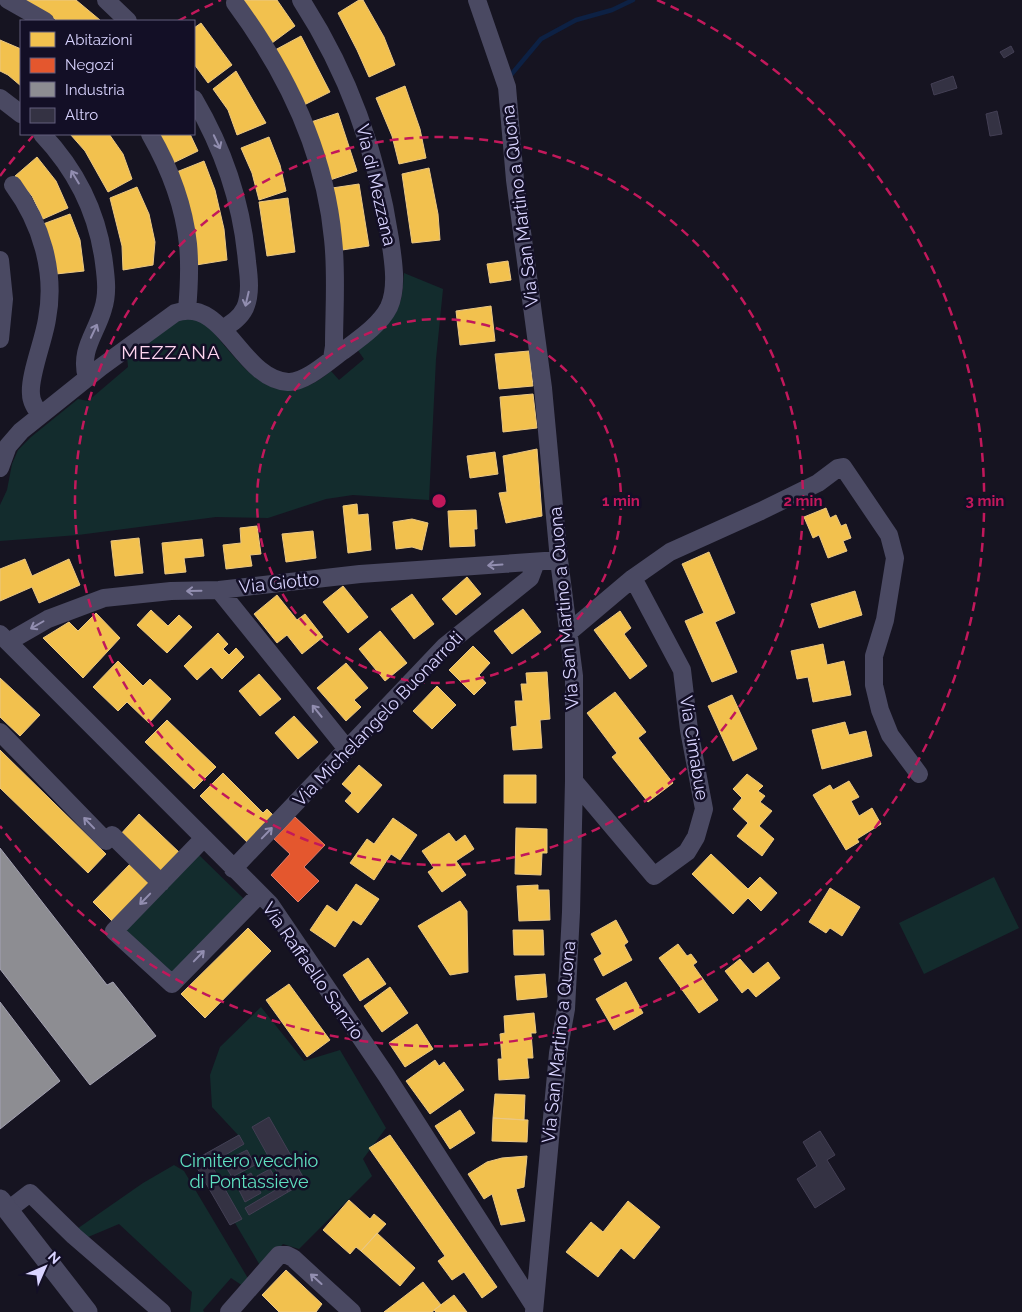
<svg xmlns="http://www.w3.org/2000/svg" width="1022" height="1312" viewBox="0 0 1022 1312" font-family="Raleway,sans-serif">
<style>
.green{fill:#132c2d}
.homes{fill:#f2c14e;stroke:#eac783}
.shops{fill:#e4572e;stroke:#e17c6d}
.industry{fill:#8d8d92;stroke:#a4a2b3}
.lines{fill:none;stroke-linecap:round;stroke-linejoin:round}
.stream{stroke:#0d2144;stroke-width:4.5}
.building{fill:#343243;stroke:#433f54}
.minor{stroke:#4a4962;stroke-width:18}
.tertiary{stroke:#4a4962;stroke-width:21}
.oneway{stroke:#928eb0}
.ring{fill:none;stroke:#c2185b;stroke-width:2.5;stroke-dasharray:9 6}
.labels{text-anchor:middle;stroke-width:5;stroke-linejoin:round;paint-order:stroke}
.street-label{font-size:18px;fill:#d9d4ff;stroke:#130f26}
.park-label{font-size:18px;fill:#5fe0c0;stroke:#130f26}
.neighbourhood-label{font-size:19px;letter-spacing:1px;fill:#ffd6f0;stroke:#130f26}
.centre{fill:#c2185b;stroke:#130f26;stroke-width:2.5}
.ring-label{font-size:15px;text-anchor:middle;font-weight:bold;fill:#c2185b;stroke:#130f26;stroke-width:5;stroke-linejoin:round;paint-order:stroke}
</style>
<rect width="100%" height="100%" fill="#161421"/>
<path class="green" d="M404,273L443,289L436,359L429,500L353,495L326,499L268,518L216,517L78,535L0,541V505L7,490L12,464L18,450L31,437L78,399L88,401L128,367L127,356L176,321L186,319L196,320L206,324C242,364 273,420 331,371L339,380L364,359L357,349C371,337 391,325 398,308C403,297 403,284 404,273Z
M198,854L245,900L170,976L124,929Z
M994,877L1019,928L924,974L899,923Z
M261,1007L304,1061L340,1050L386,1128L363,1159L372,1176L299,1249L283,1244L261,1267L235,1223L230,1225L193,1161L238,1135L212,1107L210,1075L220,1047Z
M174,1165L184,1171L249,1280L243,1286L231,1278L203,1310L204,1312H190L192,1292L119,1224L81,1240L74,1231L143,1183Z"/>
<path class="homes" d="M25,0H76L100,20L58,21Z
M241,0H277L295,26L272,43Z
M359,0H363L384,37L395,65L369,77L357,50L338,13Z
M201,23L232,65L208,83L194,64V28Z
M301,36L330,92L304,105L275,50Z
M0,40L21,49V86L8,75L0,71Z
M236,71L266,123L237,135L228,110L213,89Z
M405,86L420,129L426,158L399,164L392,136L376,98Z
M338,113L357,171L330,180L311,122Z
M70,134H109L123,154L132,179L108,192L85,151Z
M159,134H190L198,151L173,163Z
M269,137L280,165L286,191L259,200L252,173L241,148Z
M37,157L56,181L68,208L43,219L32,196L15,176Z
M204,161L215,190L224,229L227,260L196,265L174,173Z
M429,168L438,214L440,240L412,243L402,174Z
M359,184L369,246L342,250L332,188Z
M137,187L149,214L155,242L153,265L123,270L122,246L110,198Z
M288,198L295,252L267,256L259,202Z
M70,214L80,240L84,271L56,274L53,249L43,224Z
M508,261L511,280L490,283L487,264Z
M491,306L495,341L460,345L456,311Z
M529,351L533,386L499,389L495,354Z
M533,394L537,428L503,432L500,397Z
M537,449L542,516L506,523L499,493L507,492L503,456Z
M495,452L498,474L470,478L467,456Z
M357,504L358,515L368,514L371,550L348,553L343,506Z
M826,508L830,518L836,515L841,526L846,524L851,538L843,541L847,551L828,558L819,535L813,538L804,517Z
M476,510L477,529H474L475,546L450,547L448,511Z
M412,519L428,523L422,550L412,547L396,549L393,522Z
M257,526L261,554L250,555L252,566L226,569L223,545L241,543L240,528Z
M313,531L316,558L286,562L282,534Z
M139,538L143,573L115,576L111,541Z
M202,539L204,556L184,558L186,572L165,574L162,543Z
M709,552L735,613L715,622L737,672L712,682L685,621L704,613L682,564Z
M25,559L32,576L69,559L80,585L39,603L32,587L0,601V569Z
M467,577L481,594L456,615L442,599Z
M343,586L368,617L348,633L323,602Z
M855,591L862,615L819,628L811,604Z
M412,594L434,624L414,639L391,609Z
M277,595L297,620L305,614L323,637L302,654L287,635L277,643L254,614Z
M523,609L541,632L512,654L494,631Z
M151,610L168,626L179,615L192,627L167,653L137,625Z
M620,611L631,628L624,634L647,666L630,679L594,630Z
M96,613L120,638L83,678L43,638L69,622L78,631Z
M380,631L407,663L385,681L359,649Z
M218,633L228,644L223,649L229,655L236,648L244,657L222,679L211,667L197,680L184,666Z
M823,644L827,665L844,661L851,695L813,702L808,677L797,679L791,651Z
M473,646L490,663L479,675L486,683L474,695L449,670Z
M118,661L143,686L150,679L171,699L149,723L127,702L118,711L93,687Z
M346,663L368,688L354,700L361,707L346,721L317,688Z
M547,672L550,719L540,720L542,748L513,750L511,727L517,726L515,701H523L521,684H527L526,673Z
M259,674L281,699L260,716L239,691Z
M0,678L40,715L20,736L0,717Z
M437,686L456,705L432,729L413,711Z
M615,692L646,732L638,738L673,783L648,802L612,757L617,753L587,713Z
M732,695L757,749L733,761L708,706Z
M294,716L318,742L298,759L275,733Z
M167,720L216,767L194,789L145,742Z
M845,722L849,735L866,731L872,756L822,769L812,730Z
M0,750L106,854L88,873L0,788Z
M359,765L382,785L358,813L345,801L352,793L342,784Z
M223,773L263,813L267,809L276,818L250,845L200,796Z
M747,774L763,786L758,791L765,796L760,802L772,811L759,826L774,839L762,856L737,836L748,823L733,809L742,798L733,789Z
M504,775H536V803H504Z
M849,781L859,797L851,801L859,816L872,808L881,824L857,839L859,842L846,850L813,795L830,785L833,790Z
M139,814L181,854L161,876L119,836Z
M393,818L417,835L400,860L391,854L374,880L350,863L367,839L374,844Z
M516,828L547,829V853H542L541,875L515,874Z
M449,833L456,842L465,835L474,849L456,861L466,875L442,892L428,872L434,868L422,851Z
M711,854L748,889L760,877L777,893L761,911L748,898L733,914L692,874Z
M131,863L151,884L113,922L93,902Z
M356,884L379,899L361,925L353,920L335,947L310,930L327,905L337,912Z
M538,885V890H549L550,920L519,921L517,886Z
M830,888L860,907L842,936L830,928L826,933L809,922Z
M460,901L467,911L468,972L450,975L418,926Z
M616,920L628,942L624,945L632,960L603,976L594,959L602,954L591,934Z
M248,928L271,951L205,1018L181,994Z
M513,930H543L544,955H514Z
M678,944L687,956L691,954L697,962L693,965L718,1000L699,1013L659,958Z
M368,958L386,984L360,1001L343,975Z
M740,959L753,974L768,962L780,978L756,997L748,988L742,993L725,971Z
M545,974L547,997L517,1000L515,976Z
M626,982L643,1013L614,1030L596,999Z
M289,984L330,1040L307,1057L266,1000Z
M390,987L408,1013L382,1032L364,1006Z
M534,1013L536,1033H531L533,1058H527L529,1078L499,1080L498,1059H502L500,1034L505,1033L504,1016Z
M417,1024L433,1049L405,1067L389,1043Z
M435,1060L439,1066L444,1062L464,1090L430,1114L406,1081Z
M495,1094L525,1095L524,1120L493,1118Z
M460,1110L475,1133L450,1149L435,1126Z
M493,1118L528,1120L527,1142L492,1141Z
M390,1135L497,1287L482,1298L464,1272L452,1280L438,1261L445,1256L369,1148Z
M527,1156L524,1187L516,1189L525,1221L501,1225L492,1194L484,1199L468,1174L487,1162L502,1158Z
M349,1200L370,1219L374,1214L386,1224L361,1251L356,1247L350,1254L323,1230Z
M628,1201L660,1227L634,1259L621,1248L598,1277L566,1252L591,1222L603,1232Z
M377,1233L415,1268L400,1286L361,1251Z
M286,1270L322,1304L316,1312H279L262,1295Z
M423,1282L441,1305L432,1312H384Z
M454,1295L467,1312H436L434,1310Z"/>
<path class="shops" d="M295,817L325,845L304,867L319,881L298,902L271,875L290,854L274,839Z"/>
<path class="industry" d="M0,848L107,985L113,982L156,1036L90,1085L0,969Z
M0,1002L60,1081L0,1129Z"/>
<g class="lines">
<path class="stream" d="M510,76L541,39L576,20L612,10L633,0"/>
</g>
<path class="building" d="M1011,46L1014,52L1004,58L1000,52Z
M953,76L957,88L934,95L931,84Z
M997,111L1002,134L990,136L986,114Z
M269,1117L306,1182L288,1192L252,1127Z
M820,1131L835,1155L827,1160L845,1189L815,1208L797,1179L817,1166L803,1142Z
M239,1135L244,1144L210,1164L205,1154Z
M247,1150L255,1165L232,1177L223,1162Z
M205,1154L242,1219L230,1225L193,1161Z
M270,1169L278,1182L265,1189L257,1176Z
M251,1173L261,1193L245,1202L235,1182Z
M284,1185L288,1192L249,1215L245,1208Z"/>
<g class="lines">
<path class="minor" d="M8,0L45,21
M106,0L128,21
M477,0L507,87L515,180L543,388L559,560L574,676V781L571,912L566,1009L558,1053L534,1312
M235,3C286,72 325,153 333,239C337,274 334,311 334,346L332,359
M0,98L21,114
M194,99C224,150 242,203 247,262C249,277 251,294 245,308C240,318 232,323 223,329
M42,134C76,170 98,214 104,263C106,278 108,294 103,309C96,334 79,350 87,378
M150,134C169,167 184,206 188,244C190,265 189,288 187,310
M13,185C41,223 56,272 47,319C44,340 29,376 31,394C31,402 36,409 40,415
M0,260L4,299L0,339
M0,468L8,446L21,431L101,367L175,313C225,296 240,379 288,382C305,383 329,361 343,351C359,339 380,325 389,307C398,287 393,260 390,239C377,153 349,74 301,0
M219,590L347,749
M569,632L633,578L670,552L761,511L818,483L838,468L843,467L889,535L895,558L885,620L874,656V685L880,710L890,735L919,774
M0,634L270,904L386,1075L534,1306
M8,642L48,619L104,598L171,591L219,590L360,574L559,560
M0,732L106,841L112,835L161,883
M574,781L654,876L687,852L696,837L704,809L689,730L682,670L633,578
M203,839L114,931L172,984L259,895
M233,869L445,646L530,578L536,562
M8,1210L30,1193L74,1236L162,1312
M229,1312L279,1255H287L293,1258L352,1312"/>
<path class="tertiary" d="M0,1200L87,1312"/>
</g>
<defs><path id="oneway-shaft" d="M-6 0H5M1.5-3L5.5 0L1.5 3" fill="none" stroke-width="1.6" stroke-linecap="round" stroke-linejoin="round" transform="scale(1.25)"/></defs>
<g class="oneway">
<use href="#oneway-shaft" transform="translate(217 142) rotate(65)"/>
<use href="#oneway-shaft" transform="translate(75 177) rotate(-121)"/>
<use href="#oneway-shaft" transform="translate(247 299) rotate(103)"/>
<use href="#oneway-shaft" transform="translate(94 331) rotate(-65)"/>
<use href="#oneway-shaft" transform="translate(495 565) rotate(176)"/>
<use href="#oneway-shaft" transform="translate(194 591) rotate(179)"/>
<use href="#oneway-shaft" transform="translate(37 625) rotate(150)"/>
<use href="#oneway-shaft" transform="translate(317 711) rotate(-129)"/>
<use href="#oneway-shaft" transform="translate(89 823) rotate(-134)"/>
<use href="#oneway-shaft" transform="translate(267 833) rotate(-46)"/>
<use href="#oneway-shaft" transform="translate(145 899) rotate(134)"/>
<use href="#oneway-shaft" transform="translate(199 956) rotate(-46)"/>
<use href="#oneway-shaft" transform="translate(316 1279) rotate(-138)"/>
</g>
<g class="ring">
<circle cx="439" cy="501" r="182"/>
<circle cx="439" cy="501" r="364"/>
<path d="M0 176A546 546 0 0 1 33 136M178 21A546 546 0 0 1 221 0M657 0A546 546 0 1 1 0 826"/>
</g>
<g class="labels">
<g class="street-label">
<text transform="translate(376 185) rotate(77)" y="6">Via di Mezzana</text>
<text transform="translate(520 206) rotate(-97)" y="6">Via San Martino a Quona</text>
<text transform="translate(279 583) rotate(-6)" y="6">Via Giotto</text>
<text transform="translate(564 608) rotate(-95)" y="6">Via San Martino a Quona</text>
<text transform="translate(378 719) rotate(-46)" y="6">Via Michelangelo Buonarroti</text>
<text transform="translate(694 748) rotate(81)" y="6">Via Cimabue</text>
<text transform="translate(313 971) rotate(55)" y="6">Via Raffaello Sanzio</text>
<text transform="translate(559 1042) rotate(-84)" y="6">Via San Martino a Quona</text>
</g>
<g class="park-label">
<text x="249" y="1167">Cimitero vecchio<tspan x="249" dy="21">di Pontassieve</tspan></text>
</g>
<g class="neighbourhood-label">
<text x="171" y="359">MEZZANA</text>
</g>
</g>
<circle cx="439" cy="501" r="8" class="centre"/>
<g class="ring-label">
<text x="621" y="506">1 min</text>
<text x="803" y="506">2 min</text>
<text x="985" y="506">3 min</text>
</g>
<rect x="20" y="20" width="175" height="115" fill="#130f26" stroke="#625e7d"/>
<rect x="30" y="32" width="25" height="15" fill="#f2c14e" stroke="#625e7d"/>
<text x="65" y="45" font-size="15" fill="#d9d4ff">Abitazioni</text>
<rect x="30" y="58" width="25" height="15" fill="#e4572e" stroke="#625e7d"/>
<text x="65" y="70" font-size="15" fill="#d9d4ff">Negozi</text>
<rect x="30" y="82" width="25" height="15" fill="#8d8d92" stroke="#625e7d"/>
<text x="65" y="95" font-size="15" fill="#d9d4ff">Industria</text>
<rect x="30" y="108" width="25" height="15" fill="#343243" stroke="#625e7d"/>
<text x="65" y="120" font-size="15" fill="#d9d4ff">Altro</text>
<g transform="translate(45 1267) rotate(45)" stroke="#130f26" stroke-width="4" paint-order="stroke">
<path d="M0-4L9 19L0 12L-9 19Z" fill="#d9d4ff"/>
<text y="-8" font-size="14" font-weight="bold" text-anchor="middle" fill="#d9d4ff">N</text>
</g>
</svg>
